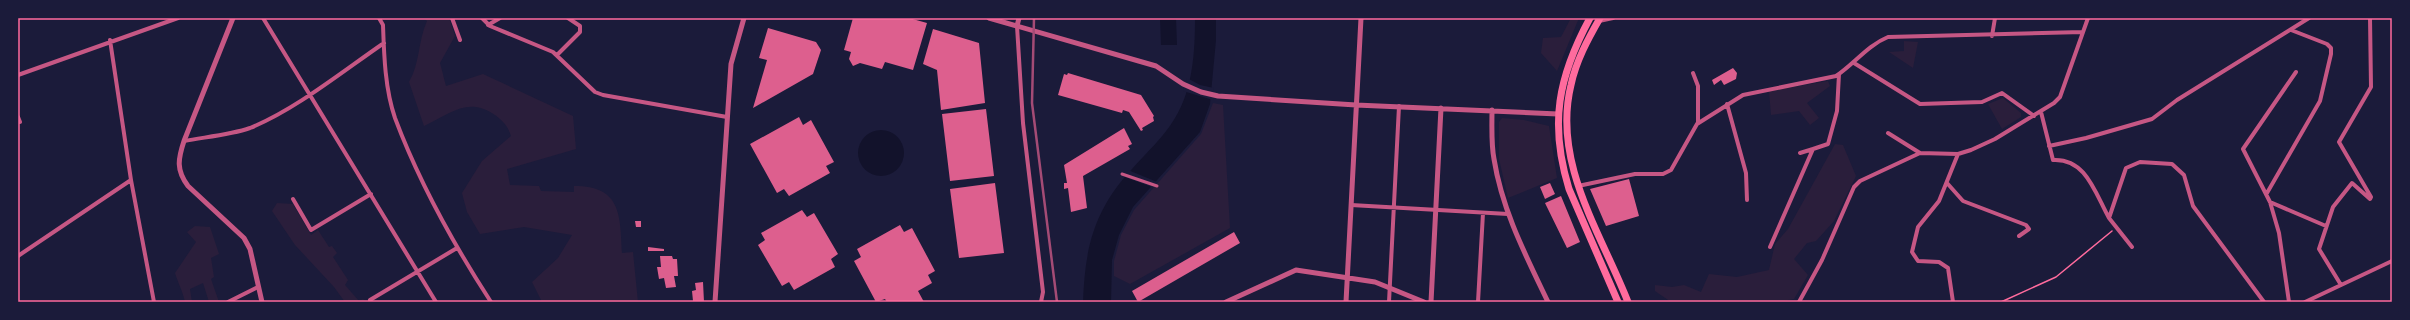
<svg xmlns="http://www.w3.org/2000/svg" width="2410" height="320" viewBox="0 0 2410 320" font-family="'Asap Condensed',sans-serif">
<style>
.green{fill:#2a1e3b}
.water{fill:#12122b}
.pier{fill:#1b1b3a}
.building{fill:#dd5f8e}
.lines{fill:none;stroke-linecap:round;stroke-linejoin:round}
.path{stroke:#ff6b9d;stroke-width:1.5}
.pedestrian{stroke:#c65784;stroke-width:3}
.minor{stroke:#c65784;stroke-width:4}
.tertiary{stroke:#c65784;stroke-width:5}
.trunk{stroke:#ff6b9d;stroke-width:7}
.rail{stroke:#a44b75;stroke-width:2.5}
.neatline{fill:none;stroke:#ff6b9d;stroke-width:1.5}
</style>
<rect width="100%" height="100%" fill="#1b1b3a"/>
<path class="green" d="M424,18H449L455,36L440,63L446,86L483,74L573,116L576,149L507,169L510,185L539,186L541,191L574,192V186C622,186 620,216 622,253L633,252L638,302H542L532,282L558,258L572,235L524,227L480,234L467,212L462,193L482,161L511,136C508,126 503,121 495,115C468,96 450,114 424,126L409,82C420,63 418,41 427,21Z
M1571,18H1579L1557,71L1541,53L1543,38L1561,37Z
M1904,41L1918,42L1913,68L1889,52L1904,51Z
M1828,81L1830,86L1807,103L1819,118L1810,125L1799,111L1771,115L1769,91Z
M2003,98L2021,113V117L2002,129L1988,104Z
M1213,103L1223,105L1230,228L1130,284L1114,276V261L1121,235L1134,210L1201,134Z
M1502,118L1524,120L1549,126L1557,178L1508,198L1499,159V122Z
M1835,144L1843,145L1856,176L1834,221L1816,241L1807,243L1794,259L1808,275L1794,299L1778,302H1671L1655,291V285L1672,287L1684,285L1701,292L1709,274L1737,277L1769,270L1775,244L1788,229Z
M277,203L293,204L311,235L318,230L329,247L332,246L337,253L333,257L348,280L345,285L359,301L363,299L365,302H345L334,287L295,245L272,211Z
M195,226L210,227L219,254L211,258L214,277L211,279L219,302H209L203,283L190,289L192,302H185C183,292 178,283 175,273L196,242L187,232Z"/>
<path class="water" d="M1160,18H1176L1177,45H1161Z
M1195,18H1216V40L1210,104L1200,132L1133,207L1119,235L1112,260L1111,302H1083C1085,247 1094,210 1132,169C1146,153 1164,137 1175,118C1193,89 1195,51 1195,18Z
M858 153a23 23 0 1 1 46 0a23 23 0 1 1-46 0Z"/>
<path class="pier" d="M1187,78L1200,85L1214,88L1213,100L1183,91Z
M1128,170L1157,182L1152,187L1122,176Z"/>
<path class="building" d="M853,18H909L927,23L913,70L885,62L882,69L860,63L853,66L849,59L851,52L844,50Z
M768,28L816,42L821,50L813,74L753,108L767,60L759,58Z
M933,29L979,43L985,103L941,110L937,70L923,64Z
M1733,68L1737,73L1736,79L1724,85L1721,80L1714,85L1712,80Z
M1068,73L1141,95L1154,116L1153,117L1154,121L1142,128L1143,130L1141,131L1129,112L1123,110L1122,113L1058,95L1064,74L1067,75Z
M986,109L994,176L950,181L942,114Z
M799,117L803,125L811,120L834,162L826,166L830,173L789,196L784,189L777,193L750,144Z
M1124,128L1132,144L1128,146L1130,149L1083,176L1087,208L1071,212L1068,188L1064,189V183H1067L1064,165Z
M1629,179L1639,216L1606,226L1590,189Z
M995,183L1004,253L959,258L950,189Z
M1550,183L1555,194L1545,199L1540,187Z
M1561,196L1580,242L1567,248L1545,203Z
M802,210L807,217L814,213L838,254L831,259L835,267L794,290L789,282L782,286L758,245L765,240L761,233Z
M635,221H641V227H636Z
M900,225L904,232L912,228L935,271L928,275L932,283L918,291L924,302H887L885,299L876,302L854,261L861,257L857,249Z
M1234,232L1240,243L1138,302L1132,291Z
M648,247L664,249V251H648Z
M660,256H672L673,259H677L678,276H674L676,287L666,288L664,278L659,279L657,267H661Z
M703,282L704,302L693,301L692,291L696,290L695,283Z"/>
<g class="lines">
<path class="path" d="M2001,302L2056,277L2112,231"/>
<path class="pedestrian" d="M1122,174L1157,186"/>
<path class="minor" d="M263,18L436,302
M379,18L383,25C384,55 385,89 395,118C419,182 454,245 491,302
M452,18L460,40
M482,18L490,26L553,52L595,92L603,95L727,117
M1599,21L1613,18
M488,25L500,18
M1017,26L1023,123L1043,292L1041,302
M1992,36L1995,18
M110,40L131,180L154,302
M557,55L580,32V26L568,18
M1854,63L1920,104L1982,102L2002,93L2034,116
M1693,73L1698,86V123
M18,75L178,18
M1727,104L1746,173L1747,200
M2041,112L2053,160C2086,158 2095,193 2109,218
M18,117L20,122
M1888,133L1920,153
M184,141C205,137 230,135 250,128C295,110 343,71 384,43
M2049,146L2086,138L2152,119L2177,100L2309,18
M1800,153L1813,149
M1947,183L1963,201L2026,225L2029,229L2019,236
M1578,186L1635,174H1663L1671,170L1697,124L1743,95L1836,76C1854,64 1868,45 1888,37L2083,32
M2267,193L2320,101L2331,54V48L2327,44L2291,30
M293,199L311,230L371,194
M2270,202L2326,226
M1351,205L1508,214
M1770,247L1813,149L1828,144L1837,111L1839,74
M2132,247L2109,218L2126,168L2140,162L2172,164L2184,175L2193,206L2264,302
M18,256L131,180
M2341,285L2319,249L2333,207L2352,183L2370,199L2371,197L2339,142L2371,87L2370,18
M370,300L457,248
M228,302L258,287
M1389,302L1399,106
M1478,302L1483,213
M1799,302L1822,260L1854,187L1860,181L1920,153L1958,154L1971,150L1995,139L2054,103L2060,97L2088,18
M1953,302L1948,268L1939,262L1918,261L1912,252L1918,227L1939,201L1958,154
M2289,302L2279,233L2270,202L2243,149L2296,72
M2305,302L2392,261"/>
<path class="tertiary" d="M233,18L184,141C178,159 176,170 188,186L244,238L250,249L262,302
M989,18L1156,66L1183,84L1201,92L1218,96L1356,105L1558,114
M1017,26L1019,18
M1492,110C1492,126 1491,144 1494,159C1502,210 1526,256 1548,302
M715,302L731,64L744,18
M1226,302L1296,270L1375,282L1424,302
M1346,302L1361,18
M1431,302L1441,108"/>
<path class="trunk" d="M1590,18C1558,77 1549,124 1569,189L1618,302
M1600,18C1588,39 1576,61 1571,85C1552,163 1601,233 1628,302"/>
<path class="rail" d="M1034,18L1032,103L1057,302"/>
</g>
<rect width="2410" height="320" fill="none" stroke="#1b1b3a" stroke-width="38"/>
<rect x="19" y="19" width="2372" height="282" class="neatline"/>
</svg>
